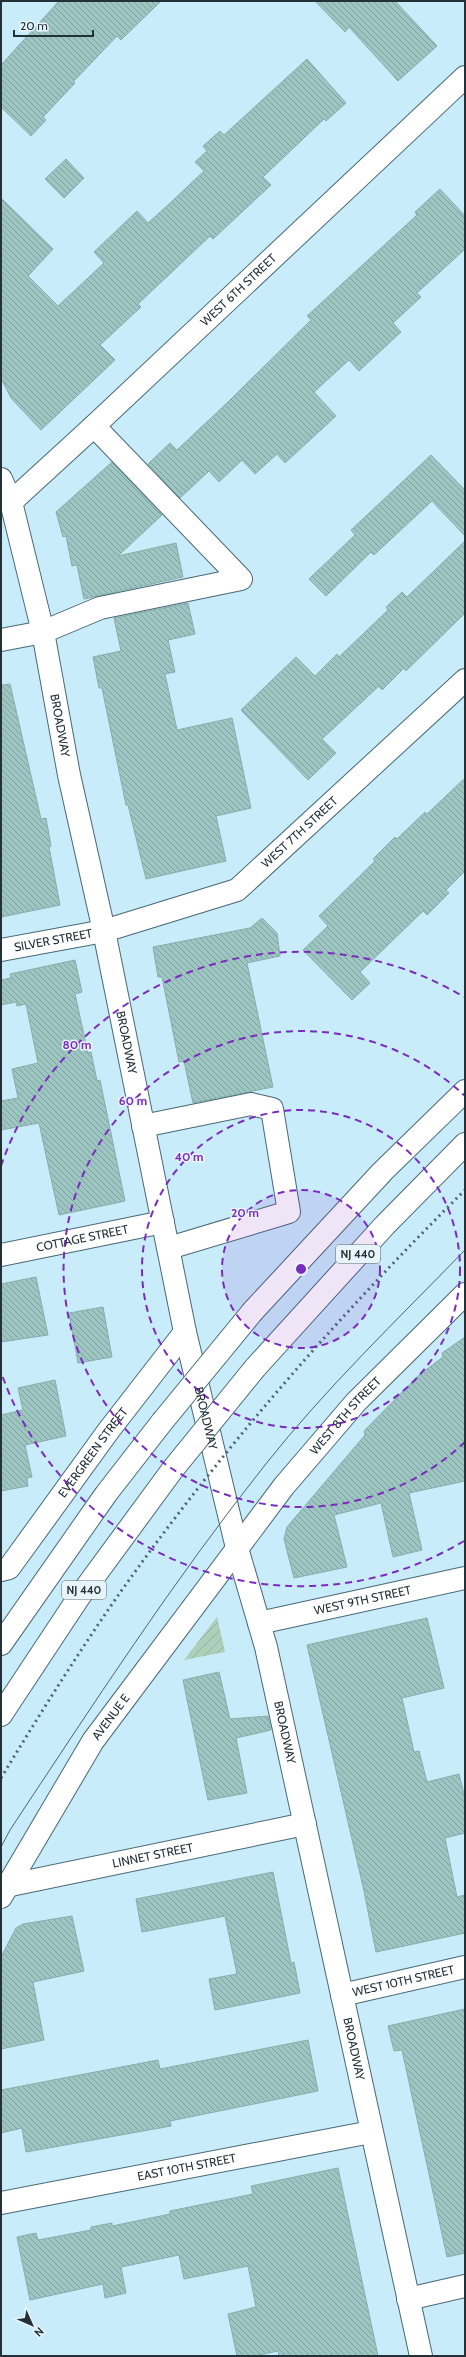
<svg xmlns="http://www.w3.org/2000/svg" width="466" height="2357" viewBox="0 0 466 2357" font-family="Cabin,sans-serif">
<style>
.garden{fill:url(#garden-furrows)}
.building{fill:url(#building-back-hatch);stroke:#87aeab}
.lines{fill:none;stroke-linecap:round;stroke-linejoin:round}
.minor-casing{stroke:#486875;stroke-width:24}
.major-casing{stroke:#486875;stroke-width:24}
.highway-casing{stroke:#486875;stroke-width:24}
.minor{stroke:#fff;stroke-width:22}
.major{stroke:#fff;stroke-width:22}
.highway{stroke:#fff;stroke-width:22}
.tram{stroke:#50646c;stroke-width:1}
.rail{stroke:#50646c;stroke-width:3;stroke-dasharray:2 4;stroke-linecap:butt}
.highway-bridge-casing{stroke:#486875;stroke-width:24;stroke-linecap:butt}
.highway-bridge{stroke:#fff;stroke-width:22}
.ring{fill:none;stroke:#7b2cbf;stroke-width:2;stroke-dasharray:7 5}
.labels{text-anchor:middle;stroke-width:3;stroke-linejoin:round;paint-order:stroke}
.shield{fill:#e7f5fb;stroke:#5e6c72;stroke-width:1}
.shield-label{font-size:11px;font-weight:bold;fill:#233137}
.street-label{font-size:12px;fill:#233137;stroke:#e7f5fb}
.centre{fill:#7b2cbf;stroke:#e7f5fb;stroke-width:2}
.ring-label{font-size:12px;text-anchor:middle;font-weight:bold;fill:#7b2cbf;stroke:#e7f5fb;stroke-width:3;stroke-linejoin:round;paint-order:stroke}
</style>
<defs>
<pattern id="garden-furrows" width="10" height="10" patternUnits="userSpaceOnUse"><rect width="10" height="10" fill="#accfb9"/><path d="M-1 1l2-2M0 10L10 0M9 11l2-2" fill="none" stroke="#94b2a0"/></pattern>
<pattern id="building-back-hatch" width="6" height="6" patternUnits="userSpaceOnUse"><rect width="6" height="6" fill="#9dc5c2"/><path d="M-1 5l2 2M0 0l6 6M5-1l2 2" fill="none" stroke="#80a19e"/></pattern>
</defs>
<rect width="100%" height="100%" fill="#c8ecfa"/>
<path class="garden" d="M217,1617L225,1652L184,1660Z"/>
<path class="building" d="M59,1H161L121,40L117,36L73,82L75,83L43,117L46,120L31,136L1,107V65Z
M315,1H395L437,46L398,81L349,27L345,32Z
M307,59L346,103L326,121L324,119L263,177L271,185L213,239L210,236L138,304L141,307L100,345L115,360L41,430L11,398L1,378V198L53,249L28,276L58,306L104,263L94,252L137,211L148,223L169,204L204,171L195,162L207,151L203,146L220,131L224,135Z
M66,159L84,178L64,198L45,179Z
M440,189L465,216V249L417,293L421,297L393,323L401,332L359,371L349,360L314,392L336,416L285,463L277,454L255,474L242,460L219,482L209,471L180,498L148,464L170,443L177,450L228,402L311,320L307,316L417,215L415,212Z
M431,455L465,490V536L432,501L374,555L371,552L326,596L309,579L355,535L351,530Z
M112,462L162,515L118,556L176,543L183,577L84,599L77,565L72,566L66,536L63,537L56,512Z
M465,541V613L406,671L404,668L382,690L379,686L322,739L336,753L308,780L241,710L296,657L315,676L337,654L339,657L388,610L386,607L402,592L407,597Z
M188,603L195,634L168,640L175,672L165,674L177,730L232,718L251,808L216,816L226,861L146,879L128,805H126L102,688H99L93,657L121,651L114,618Z
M10,684L41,819L46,818L51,846L49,847L60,905L1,917V685Z
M465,778V871L446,890L449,893L427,915L423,911L360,972L370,983L352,1000L303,950L328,926L319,916L375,861L373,859L395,837L397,839L425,812L427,814Z
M262,918L277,933L280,956L247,963L273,1087L193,1103L184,1061L179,1062L162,977H158L153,947L250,928Z
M75,960L82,992L75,994L88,1053L91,1052L97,1081L100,1080L125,1201L59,1215L39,1123L1,1130V1101L18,1098L12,1069L38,1063L26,1004L17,1006L16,1002L1,1005V980L11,978L10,974Z
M36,1277L48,1335L1,1342V1284Z
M103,1307L112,1357L78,1363L69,1313Z
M465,1337V1481L409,1493L422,1550L393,1557L381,1503L334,1515L347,1567L294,1578L284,1539L287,1527L365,1435L364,1431L418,1376L443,1357L442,1353Z
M55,1380L66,1436L25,1445L32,1477L27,1478L28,1486L1,1491V1415L23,1410L18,1388Z
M427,1618L444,1688L402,1698L414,1752L419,1751L427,1782L459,1774L465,1798V1833L445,1838L457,1897L465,1895V1933L376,1952L364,1891L307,1645Z
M219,1672L230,1719L268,1716L271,1730L236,1738L247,1793L208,1800L183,1680Z
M273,1872L291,1963L294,1962L300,1993L215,2010L209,1979L237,1974L225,1916L142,1932L136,1899Z
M72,1916L84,1971L33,1982L44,2040L1,2049V1957L16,1928L23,1924Z
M465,2009V2253L447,2257L402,2050L394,2051L388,2026Z
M308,2040L318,2091L170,2121L171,2126L26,2152L22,2128L1,2133V2090L158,2060L160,2069Z
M338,2168L378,2356H279L278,2351L255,2356H237L228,2314L256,2307L248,2266L184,2279L179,2255L121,2267L126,2293L105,2298L103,2284L30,2300L17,2237L36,2233L38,2240L91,2230V2227L112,2223V2226L170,2214V2211L253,2194L251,2186Z"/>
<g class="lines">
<defs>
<g id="minor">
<path id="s1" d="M1,479L11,502L43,632L69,775L104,931L185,1332L237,1548L266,1647L421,2356"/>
<path id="s2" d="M11,502L94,426L465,77"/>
<path d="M1,640L43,632L100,608L241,579L94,426"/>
<path id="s3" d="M1,950L104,931L237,890L465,680"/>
<path d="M143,1126L251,1104L272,1109L289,1212L169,1248"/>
<path id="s4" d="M1,1255L163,1222"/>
<path id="s5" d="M1,1570L9,1568L109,1430L185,1332"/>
<path id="s6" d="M259,1623L465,1578"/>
<path id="s7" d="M1,1887L305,1824"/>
<path id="s8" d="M342,1995L465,1967"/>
<path id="s9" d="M1,2203L371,2132"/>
<path d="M408,2299L465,2286"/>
</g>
<g id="major">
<path id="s10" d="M1,1897L93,1741L284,1486L356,1402L465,1294"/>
</g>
<path id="highway" d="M253,1311L383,1171L465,1091
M255,1368L385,1225L465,1144
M1,1644L106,1494L162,1422
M1,1715L79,1597L173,1469"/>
</defs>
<use href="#minor" class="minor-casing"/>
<use href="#major" class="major-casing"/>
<use href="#highway" class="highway-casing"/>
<use href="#minor" class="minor"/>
<use href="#major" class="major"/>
<use href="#highway" class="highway"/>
<path class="tram" d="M1,1847L10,1830C92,1706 173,1581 265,1465C326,1388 397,1320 465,1250"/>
<path class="rail" d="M1,1778C38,1717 76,1656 117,1597C220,1451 338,1316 465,1190"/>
<defs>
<path id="highway-bridge" d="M162,1422L253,1311
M173,1469L255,1368"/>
</defs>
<use href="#highway-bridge" class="highway-bridge-casing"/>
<use href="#highway-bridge" class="highway-bridge"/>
</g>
<circle cx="301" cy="1269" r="79" fill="#7b2cbf" fill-opacity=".12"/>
<g class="ring">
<circle cx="301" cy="1269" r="79"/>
<circle cx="301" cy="1269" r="159"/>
<path d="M465 1442A238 238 0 1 1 465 1096"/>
<path d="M464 1541A317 317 0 0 1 1 1372M1 1166A317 317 0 0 1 464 997"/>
</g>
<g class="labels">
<g class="shield">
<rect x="336" y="1245" width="44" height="18" rx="3"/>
<rect x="62" y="1581" width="44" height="18" rx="3"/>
</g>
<g class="shield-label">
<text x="358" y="1258">NJ 440</text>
<text x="84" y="1594">NJ 440</text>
</g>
<g class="street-label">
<text dy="4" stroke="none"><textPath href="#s2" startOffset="311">WEST 6TH STREET</textPath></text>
<text dy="4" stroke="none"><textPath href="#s1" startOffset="254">BROADWAY</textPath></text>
<text dy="4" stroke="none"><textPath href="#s3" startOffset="329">WEST 7TH STREET</textPath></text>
<text dy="4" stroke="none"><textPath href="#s3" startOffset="53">SILVER STREET</textPath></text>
<text dy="4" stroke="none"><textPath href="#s1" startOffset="578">BROADWAY</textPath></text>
<text dy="4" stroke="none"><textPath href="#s4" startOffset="83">COTTAGE STREET</textPath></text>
<text dy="4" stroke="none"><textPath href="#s10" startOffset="593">WEST 8TH STREET</textPath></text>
<text dy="4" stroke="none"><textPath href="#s1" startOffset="962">BROADWAY</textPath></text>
<text dy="4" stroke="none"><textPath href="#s5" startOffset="151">EVERGREEN STREET</textPath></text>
<text dy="4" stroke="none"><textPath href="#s6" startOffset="106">WEST 9TH STREET</textPath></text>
<text dy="4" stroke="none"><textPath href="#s10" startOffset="211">AVENUE E</textPath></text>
<text dy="4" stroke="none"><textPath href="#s1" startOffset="1286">BROADWAY</textPath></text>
<text dy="4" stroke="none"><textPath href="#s7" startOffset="155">LINNET STREET</textPath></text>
<text dy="4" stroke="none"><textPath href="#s8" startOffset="63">WEST 10TH STREET</textPath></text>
<text dy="4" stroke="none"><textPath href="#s1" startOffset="1610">BROADWAY</textPath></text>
<text dy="4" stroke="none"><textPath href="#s9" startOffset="189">EAST 10TH STREET</textPath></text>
</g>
</g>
<circle cx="301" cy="1269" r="6" class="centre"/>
<g class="ring-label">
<text x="77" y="1049">80 m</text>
<text x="133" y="1105">60 m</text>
<text x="189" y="1161">40 m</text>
<text x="245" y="1217">20 m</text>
</g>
<rect width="466" height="2357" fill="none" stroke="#233137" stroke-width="4"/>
<g transform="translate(32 2325) rotate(135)" stroke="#e7f5fb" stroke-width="3" paint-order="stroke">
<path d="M0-3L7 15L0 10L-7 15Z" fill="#233137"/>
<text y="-6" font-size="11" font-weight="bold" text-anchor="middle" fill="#233137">N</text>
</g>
<path d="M14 30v6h79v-6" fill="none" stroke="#233137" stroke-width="2"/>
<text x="20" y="30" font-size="12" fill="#233137" stroke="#e7f5fb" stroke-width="3" paint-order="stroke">20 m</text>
</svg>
